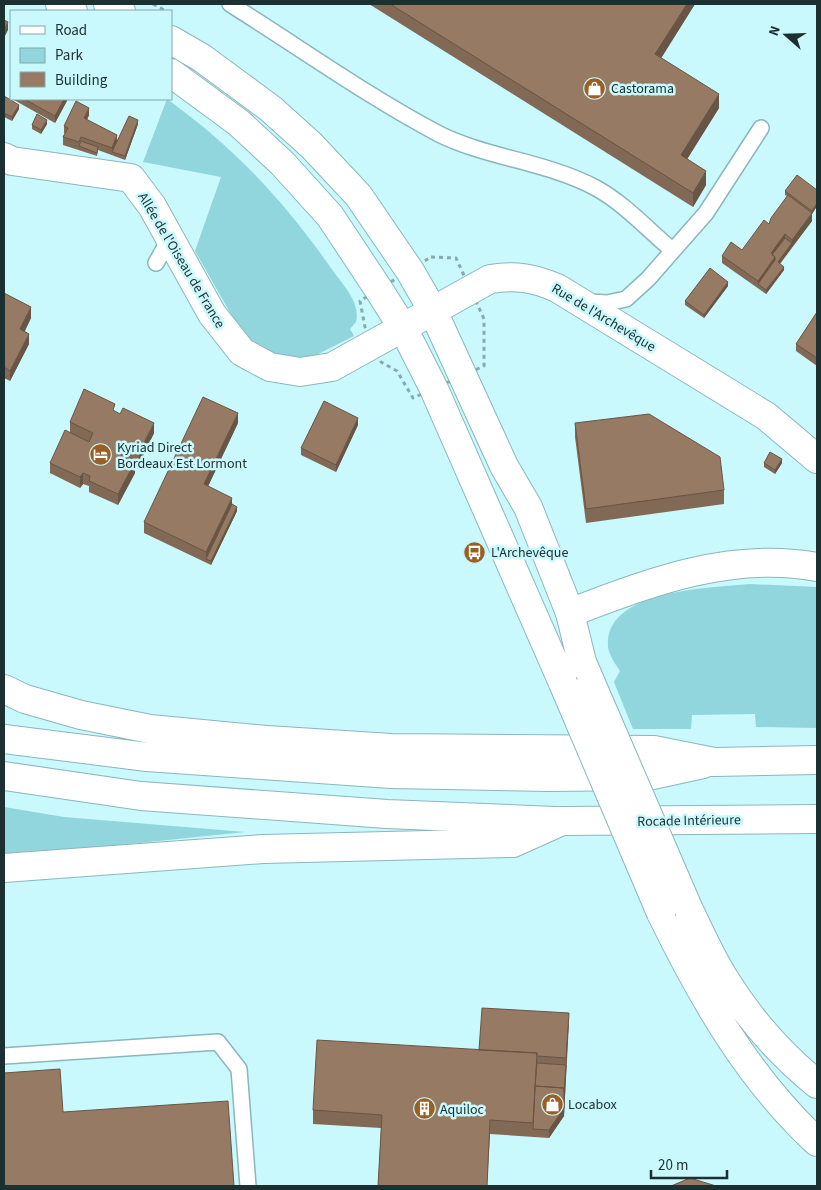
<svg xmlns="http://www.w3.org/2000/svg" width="821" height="1190" viewBox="0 0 821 1190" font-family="'Source Sans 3',sans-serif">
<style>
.green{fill:#91d5dd}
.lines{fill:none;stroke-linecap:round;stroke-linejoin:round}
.service-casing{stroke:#8ab7bc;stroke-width:18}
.minor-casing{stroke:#8ab7bc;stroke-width:30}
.secondary-casing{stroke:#8ab7bc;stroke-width:30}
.trunk-casing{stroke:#8ab7bc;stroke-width:30}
.motorway-casing{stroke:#8ab7bc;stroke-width:30}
.path{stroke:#86aaae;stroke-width:3;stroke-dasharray:4 4;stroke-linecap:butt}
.service{stroke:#fff;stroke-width:15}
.minor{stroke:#fff;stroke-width:28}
.secondary{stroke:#fff;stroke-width:28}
.trunk{stroke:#fff;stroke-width:28}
.motorway{stroke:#fff;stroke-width:28}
.secondary-bridge-casing{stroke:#8ab7bc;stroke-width:30;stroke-linecap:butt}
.secondary-bridge{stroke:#fff;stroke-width:28}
.wall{fill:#816955}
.shaded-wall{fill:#695545}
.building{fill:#967a63;stroke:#695545}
.labels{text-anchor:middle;stroke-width:5;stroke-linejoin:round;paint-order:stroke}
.poi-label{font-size:14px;fill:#1c2f31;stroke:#c9f8fd;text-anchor:start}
.street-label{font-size:14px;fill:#1c2f31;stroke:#c9f8fd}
</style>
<rect width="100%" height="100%" fill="#c9f8fd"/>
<path class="green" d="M167,99C235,148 283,200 331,268C342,284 361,302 356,322L350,329L354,336L312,357H291L261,351L244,337L195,251L221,177L143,162Z
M750,584L817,587V728L756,727L755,714L692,715L691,729H633L614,682L620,671C616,665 609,655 608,647C604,589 711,588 750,584Z
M4,807L64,817L245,832L4,857Z"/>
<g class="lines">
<defs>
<path id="service" d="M230,4C299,47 367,96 439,134C487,158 548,162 596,188C625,204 647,229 672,250
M156,263L170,238
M589,302L607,303L626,299L648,279L706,213L761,128
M4,1056L218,1042L239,1069L248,1186"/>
<path id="minor" d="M4,157L12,161L131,178L152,206L212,314L242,352L270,367L300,372L332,367L490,279C516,275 534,278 557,288L766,416L817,459"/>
<path id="secondary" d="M60,4L73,11
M108,4L121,11
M171,40L202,58L271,109L311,145L358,195L410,271L433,311L504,466L528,507L570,613L582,662L591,683
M171,73L239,123L283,164L330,216L379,290L403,328L434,389L563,683
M689,910C700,932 710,956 724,978C748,1017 781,1055 817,1084
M661,913C702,997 748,1078 817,1142"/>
<path id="trunk" d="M570,613C648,582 733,551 817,567
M714,762L817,760
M562,821L817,819"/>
<path id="motorway" d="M4,689L25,699L81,715L150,729L267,740L391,748L654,750L714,762
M4,739L147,757L391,774L548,777L648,776L703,764
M4,776L141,796L387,814L555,821
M4,868L263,849L513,843L562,821"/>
</defs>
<use href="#service" class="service-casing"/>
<use href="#minor" class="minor-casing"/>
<use href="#secondary" class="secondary-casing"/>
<use href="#trunk" class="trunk-casing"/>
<use href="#motorway" class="motorway-casing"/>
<path class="path" d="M153,4L166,11
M431,257L456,258L484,319V366L413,398L397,371L381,362L365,327L360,301Z"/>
<use href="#service" class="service"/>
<use href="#minor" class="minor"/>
<use href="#secondary" class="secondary"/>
<use href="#trunk" class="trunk"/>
<use href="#motorway" class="motorway"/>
<defs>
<path id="secondary-bridge" d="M563,683L661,913
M591,683L689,910"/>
</defs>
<use href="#secondary-bridge" class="secondary-bridge-casing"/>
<use href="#secondary-bridge" class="secondary-bridge"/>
</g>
<path class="wall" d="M369,4H695L661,58L719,108L687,159L706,185L693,207Z
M4,96L19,109L12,121L4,117Z
M14,99H68L55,123L14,100Z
M89,115L87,120L117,141L138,124L125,160L98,150L97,156L63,145V137L65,133H64V126Z
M47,124L41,134L32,129V125Z
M817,190V206L812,214V221L780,264L784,270L766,294L722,263V256L742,250L769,224L787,196L785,195V191Z
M728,286L704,318L685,305V301Z
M4,293L31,318L25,331L29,344L10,381L4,378Z
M817,312V366L796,351V344Z
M115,412L154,433L139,464L135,462V473L118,505L89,492V486L83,484L80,488L50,473V463L70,432V422Z
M238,423L208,486L232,504L237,511L211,565L144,533V522Z
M575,423L724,490V504L586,523L575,437Z
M358,425L336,472L301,455V448Z
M764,463H782L775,474L764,467Z
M569,1023L564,1116L549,1138L490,1134L487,1186H378L381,1128L313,1124V1110L479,1050Z"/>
<path class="shaded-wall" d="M687,4H695L655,68V54Z
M8,22V30L4,38V31Z
M719,94V108L681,169V155Z
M64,99H68L55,123V116Z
M19,105V109L12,121V117Z
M89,108V115L84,126V118Z
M47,120V124L41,134V130Z
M138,120V124L125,160V156Z
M117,135V142L112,152V148Z
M706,171V185L693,207V193Z
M817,203V206L812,214V221L792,247V240L812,214V211Z
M785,234V242L772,258L771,253Z
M792,243V247L778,266V262Z
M775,257V264L758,284V281Z
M784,267V270L766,294V290Z
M728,282V286L704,318V315Z
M31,307V318L20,340V329Z
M29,334V344L10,381V371Z
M238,413V423L204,495V484Z
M358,418V425L336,472V465Z
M154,423V433L139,464V453Z
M125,446V457L121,455Z
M782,459V463L775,474V470Z
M135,462V473L118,505V494Z
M83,473V484L80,488V477Z
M232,498V508L206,559V552Z
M237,507V511L211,565V561Z
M569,1013L564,1116L549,1138V1130L564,1092Z"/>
<path class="building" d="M390,4H687L655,54L719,94L681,155L706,171L693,193Z
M4,20L8,22L4,31Z
M4,96L19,105L12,117L4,113Z
M24,99H64L55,116Z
M76,101L89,108L84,118L117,135L112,148L81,137L79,142L63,137L68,128L64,126Z
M37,114L47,120L41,130L32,125Z
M129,116L138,120L125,156L112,152Z
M81,141L98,147L97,153L79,146Z
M797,175L817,190V203L812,211L785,191Z
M788,195L812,213L792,240L785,234L771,253L775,257L758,281L722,256L731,242L742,250L764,220L769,224L771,218Z
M785,238L792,243L778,262L784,267L766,290L758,284L775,260V257L772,255Z
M710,268L728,282L704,315L685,301Z
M4,293L31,307L20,329L29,334L10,371L4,367Z
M817,312V358L796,344Z
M84,389L115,404L113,410L120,414L123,408L154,423L139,453L125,446L121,455L135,462L118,494L89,481L90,476L83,473L80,477L50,463L65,430L89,442L93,433L70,422Z
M203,397L238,413L204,484L232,498L206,552L144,522Z
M324,401L358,418L336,465L301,448Z
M649,414L720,457L724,490L586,509L575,423Z
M770,452L782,459L775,470L764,463Z
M232,504L237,507L211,561L206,559Z
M482,1008L569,1013L566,1058L537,1056V1053L479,1050Z
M317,1040L537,1053L533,1123L490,1120L487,1186H378L382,1115L313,1110Z
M537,1063L566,1065L564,1092V1088L535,1086Z
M60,1069L63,1112L228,1101L234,1186H4V1073Z
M535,1086L564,1088V1108L549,1130L533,1129Z
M690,1178L716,1186H671Z"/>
<defs>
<symbol id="shop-disc" viewBox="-11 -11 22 22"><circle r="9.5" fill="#9c5f23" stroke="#c9f8fd"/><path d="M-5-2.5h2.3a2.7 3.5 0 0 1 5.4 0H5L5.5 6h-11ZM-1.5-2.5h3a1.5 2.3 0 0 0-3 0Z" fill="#fff"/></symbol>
<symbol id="hotel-disc" viewBox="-11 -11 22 22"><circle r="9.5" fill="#9c5f23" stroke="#c9f8fd"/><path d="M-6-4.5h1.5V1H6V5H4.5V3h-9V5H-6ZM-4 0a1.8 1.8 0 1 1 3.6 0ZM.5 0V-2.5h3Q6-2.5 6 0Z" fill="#fff"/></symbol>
<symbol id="bus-disc" viewBox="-11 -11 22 22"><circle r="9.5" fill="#9c5f23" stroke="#c9f8fd"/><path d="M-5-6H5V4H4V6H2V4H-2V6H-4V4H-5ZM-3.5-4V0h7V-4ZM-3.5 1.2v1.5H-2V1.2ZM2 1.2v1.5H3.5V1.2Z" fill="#fff"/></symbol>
<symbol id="building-disc" viewBox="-11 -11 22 22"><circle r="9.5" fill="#9c5f23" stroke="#c9f8fd"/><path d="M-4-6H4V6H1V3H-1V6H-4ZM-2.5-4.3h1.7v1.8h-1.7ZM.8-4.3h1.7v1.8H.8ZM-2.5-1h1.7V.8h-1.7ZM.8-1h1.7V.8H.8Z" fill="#fff"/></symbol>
</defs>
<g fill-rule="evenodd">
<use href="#shop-disc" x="582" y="76" width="25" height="25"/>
<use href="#hotel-disc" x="88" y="442" width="25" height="25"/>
<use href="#bus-disc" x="462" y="540" width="25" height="25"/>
<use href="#shop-disc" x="540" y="1092" width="25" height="25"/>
<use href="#building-disc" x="412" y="1096" width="25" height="25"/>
</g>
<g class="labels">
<g class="poi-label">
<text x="611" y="93">Castorama</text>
<text x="117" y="452">Kyriad Direct<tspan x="117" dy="16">Bordeaux Est Lormont</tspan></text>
<text x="491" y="557">L'Archevêque</text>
<text x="568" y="1109">Locabox</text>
<text x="440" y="1114">Aquiloc</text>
</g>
<g class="street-label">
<text transform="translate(182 260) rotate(59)" y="5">Allée de l'Oiseau de France</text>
<text transform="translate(604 317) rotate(31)" y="5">Rue de l'Archevêque</text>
<text transform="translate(689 820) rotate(-1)" y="5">Rocade Intérieure</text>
</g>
</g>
<rect width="821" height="1190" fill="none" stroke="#1c2f31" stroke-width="10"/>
<rect x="10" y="10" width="162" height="90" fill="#c9f8fd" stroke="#84a8ab"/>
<rect x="20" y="26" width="25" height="8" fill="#ffffff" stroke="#84a8ab"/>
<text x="55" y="35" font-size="15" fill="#1c2f31">Road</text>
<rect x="20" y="48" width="25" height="15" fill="#91d5dd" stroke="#84a8ab"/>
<text x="55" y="60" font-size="15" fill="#1c2f31">Park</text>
<rect x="20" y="72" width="25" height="15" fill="#967a63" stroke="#84a8ab"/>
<text x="55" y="85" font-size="15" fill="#1c2f31">Building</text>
<g transform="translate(786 35) rotate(290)" stroke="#c9f8fd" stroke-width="4" paint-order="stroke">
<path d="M0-4L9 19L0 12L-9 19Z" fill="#1c2f31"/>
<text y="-8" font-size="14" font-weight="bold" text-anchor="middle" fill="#1c2f31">N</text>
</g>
<path d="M651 1170v8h76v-8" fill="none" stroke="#1c2f31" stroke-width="2.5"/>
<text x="658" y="1170" font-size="15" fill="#1c2f31" stroke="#c9f8fd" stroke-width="4" paint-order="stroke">20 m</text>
</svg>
